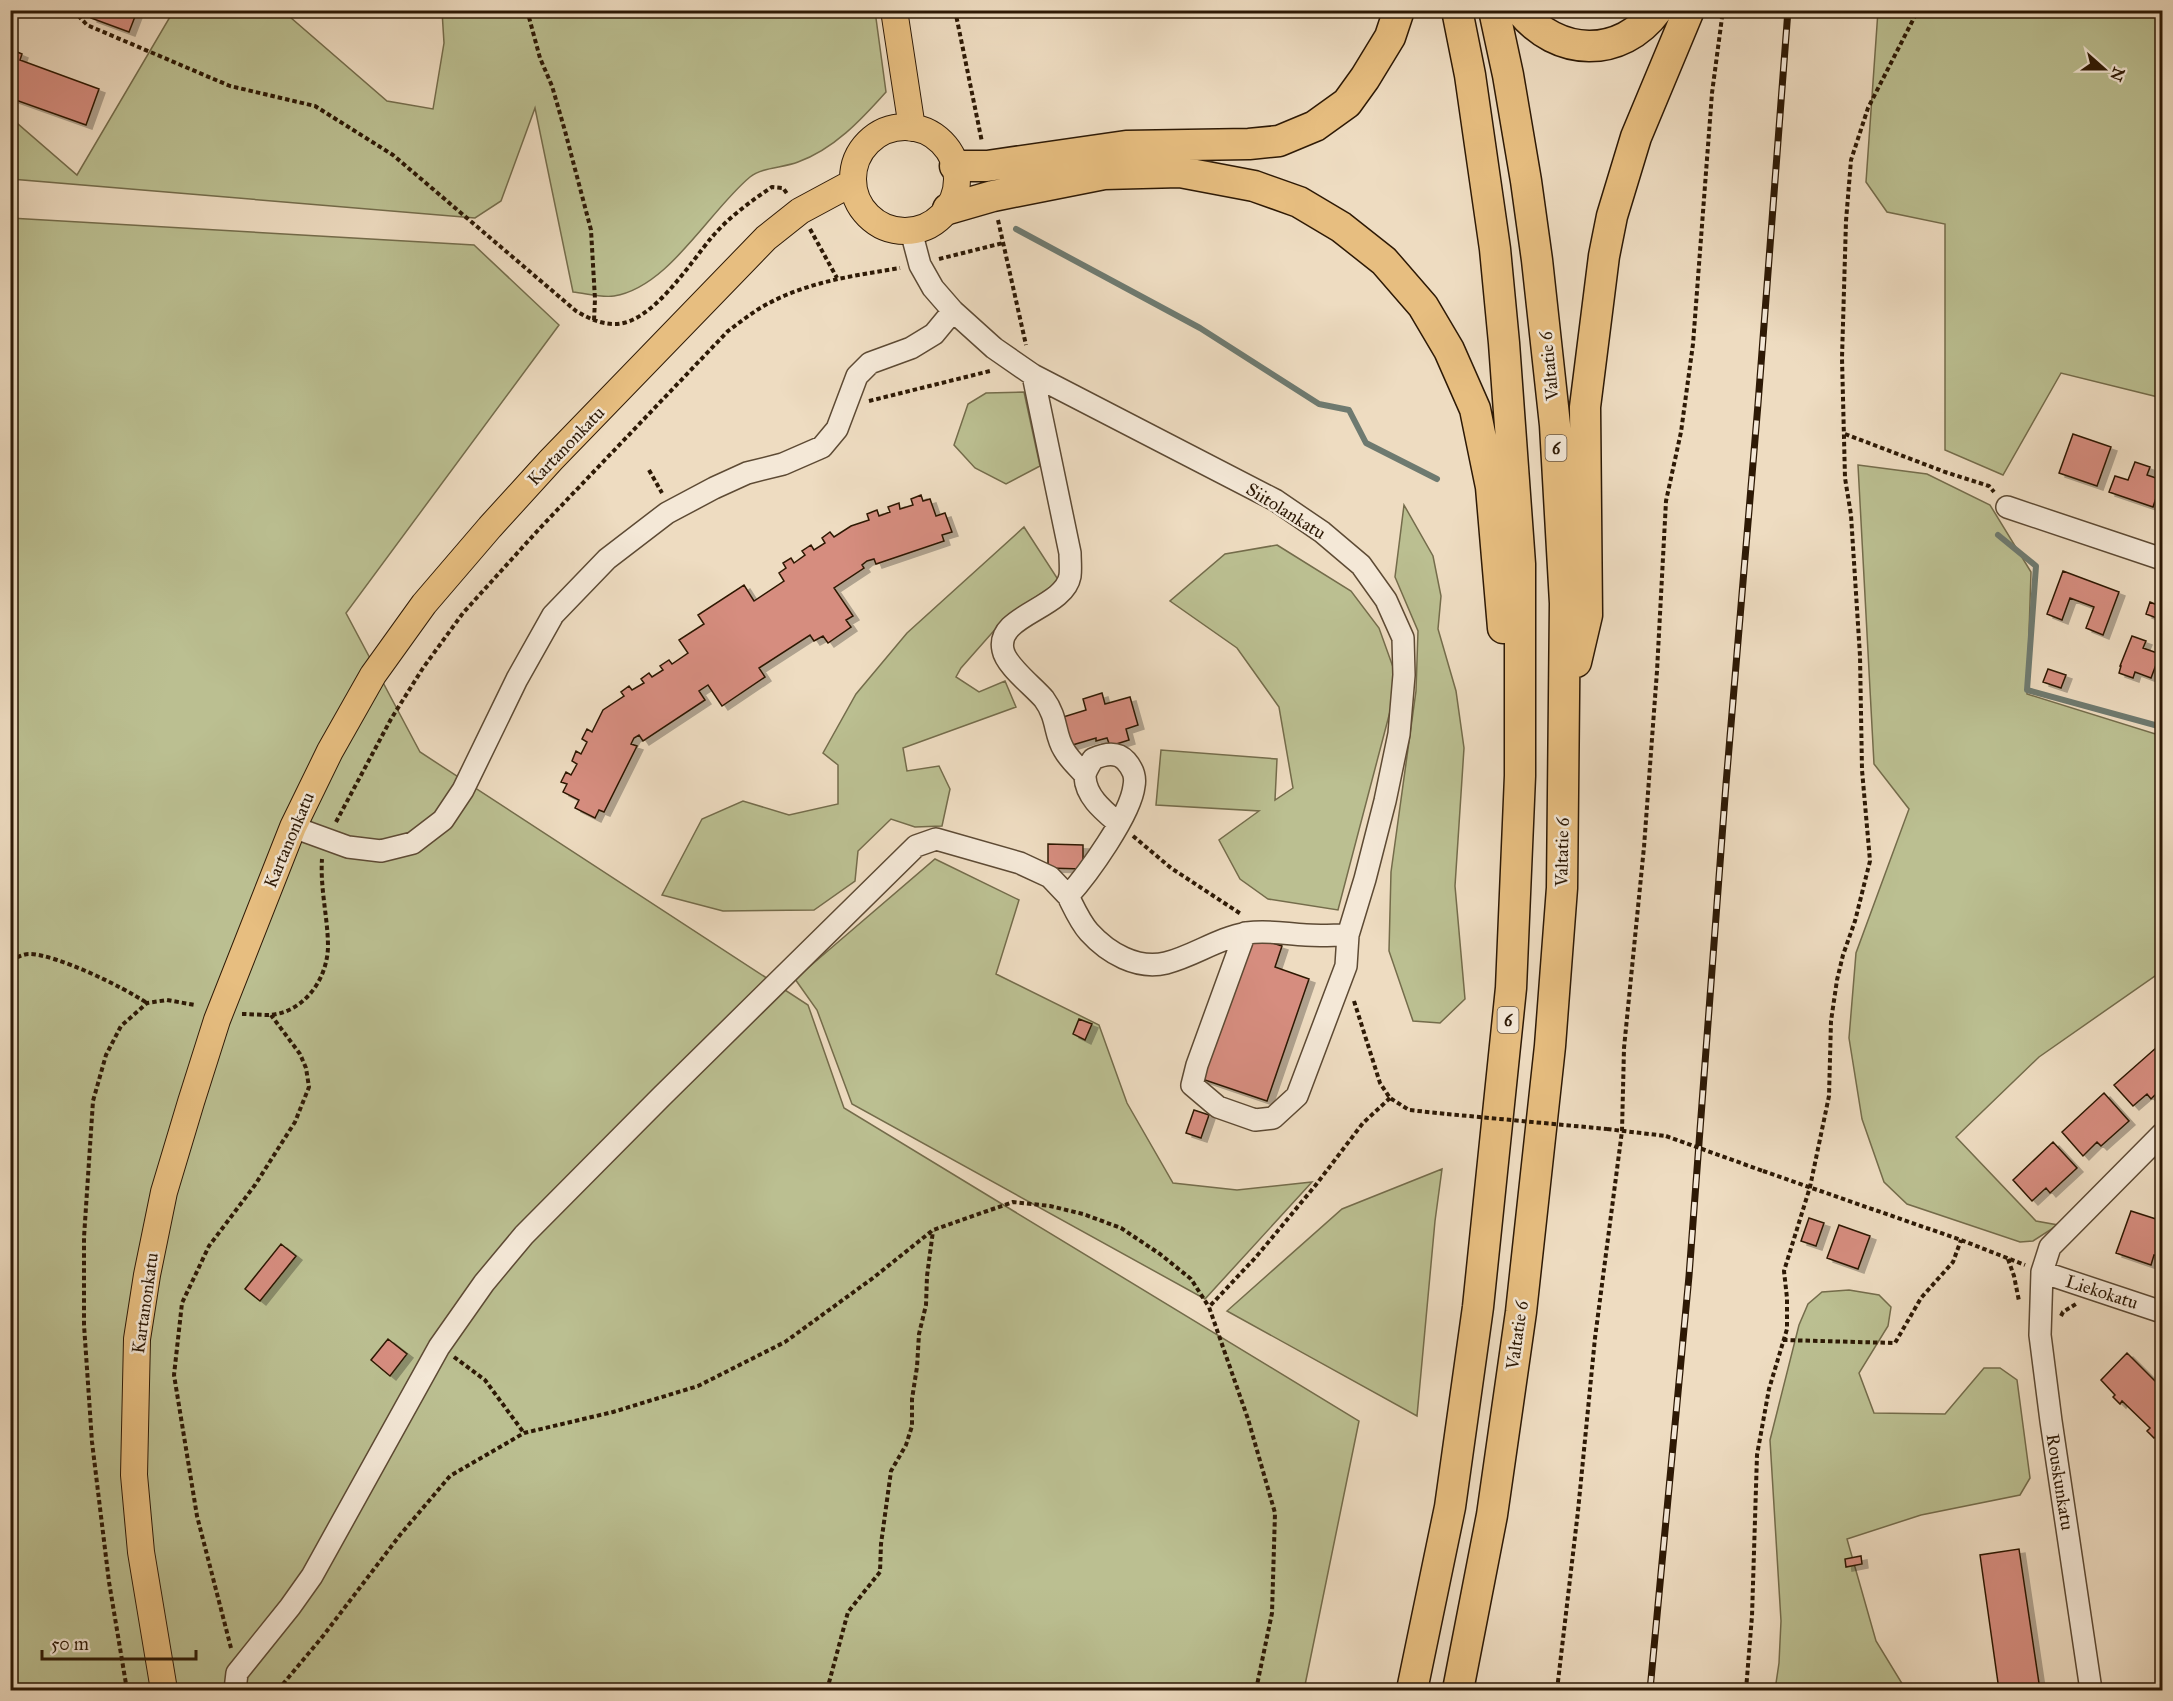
<svg xmlns="http://www.w3.org/2000/svg" width="2173" height="1701" viewBox="0 0 2173 1701" font-family="'IM FELL Great Primer',serif">
<style>
.green{fill:#bbbf91;stroke:#746c4b;stroke-width:1.5}
.lines{fill:none;stroke-linecap:round;stroke-linejoin:round}
.stream{stroke:#6e7a70;stroke-width:6}
.building{fill:#d68d7f;stroke:#2d1905;stroke-width:1.5;filter:url(#shadow)}
.minor-casing{stroke:#5d4a34;stroke-width:24}
.major-casing{stroke:#2d1905;stroke-width:28}
.highway-casing{stroke:#2d1905;stroke-width:33}
.path{stroke:#2d1905;stroke-width:4;stroke-dasharray:4.5 3;stroke-linecap:butt}
.minor{stroke:#f4e8d7;stroke-width:21}
.major{stroke:#e7be80;stroke-width:26}
.highway{stroke:#e7be80;stroke-width:30}
.rail-casing{stroke:#2d1905;stroke-width:7}
.rail{stroke:#f4e8d7;stroke-width:4.5;stroke-dasharray:14;stroke-linecap:butt}
.path-bridge{stroke:#2d1905;stroke-width:4;stroke-dasharray:4.5 3;stroke-linecap:butt}
.labels{text-anchor:middle;stroke-width:5;stroke-linejoin:round;paint-order:stroke}
.shield{fill:#f4e8d7;stroke:#695744;stroke-width:1.5}
.shield-label{font-size:16px;font-weight:bold;fill:#2d1905}
.street-label{font-size:18px;fill:#2d1905;stroke:#f4e8d7}
</style>
<defs>
<filter id="shadow"><feDropShadow dx="6" dy="4" stdDeviation="0" flood-color="#0004"/></filter>
</defs>
<rect width="100%" height="100%" fill="#eedcc1"/>
<filter id="stains"><feTurbulence type="fractalNoise" baseFrequency=".00333" numOctaves="4"/><feColorMatrix values="0 0 0 0 .2 0 0 0 0 .09 0 0 0 0 .02 0 0 0 .5 -.17"/></filter>
<radialGradient id="worn" r=".72"><stop offset=".6" stop-color="#630" stop-opacity="0"/><stop offset="1" stop-color="#630" stop-opacity=".3"/></radialGradient>
<path class="green" d="M174,10L283,11L387,101L433,109L444,43L442,11H875L886,92C861,120 834,149 798,162C783,168 762,167 750,177C709,211 669,287 614,296C601,298 585,293 573,292L535,108L501,201L475,218L11,179V118L77,175Z
M1878,11H2162V398L2061,373L2003,475L1945,450V224L1887,212L1866,182Z
M10,218L474,245L559,325L346,613L420,752L808,1005L844,1108L1359,1421L1304,1690H11Z
M1024,392L1040,466L1006,484L975,468L954,445L968,404L986,393Z
M1858,465L1927,474L1990,505L2031,572L2027,694L2162,736V971L2039,1057L1956,1137L2036,1221L2058,1225L2033,1241L2020,1242L1907,1204L1884,1182L1862,1119L1849,1038L1856,953L1909,809L1874,764Z
M1404,505L1433,556L1441,596L1438,629L1456,691L1464,748L1455,886L1465,999L1440,1023L1413,1021L1389,951L1391,872L1416,691L1418,631L1395,577Z
M1024,527L1059,581L1006,617L961,668L956,677L979,692L1005,681L1016,707L903,748L907,771L939,766L950,789L942,826L915,827L891,819L858,851L855,881L814,910L723,911L662,895L702,819L743,801L789,815L838,804V765L823,753L856,694L907,633Z
M1277,545L1351,591L1379,628L1398,681L1338,910L1268,899L1240,879L1219,840L1259,811L1156,805L1161,750L1277,759L1275,800L1293,788L1279,707L1237,648L1170,601L1225,554Z
M935,859L1019,900L996,974L1099,1025L1127,1103L1173,1183L1237,1190L1312,1182L1205,1299L852,1104L817,1010L795,979Z
M1442,1169L1435,1221L1417,1416L1227,1311L1342,1209Z
M1849,1290L1879,1295L1891,1307L1888,1326L1859,1373L1874,1413L1945,1414L1984,1368H2000L2017,1380L2030,1478L2020,1495L1921,1515L1847,1539L1876,1641L1906,1690H1775L1779,1663L1781,1621L1770,1440L1799,1325L1808,1304L1822,1292Z"/>
<g class="lines">
<path class="stream" d="M1016,229L1200,328L1319,404L1349,410L1366,443L1437,479
M1998,535L2036,566L2027,690L2162,727"/>
</g>
<path class="building" d="M93,10H126L136,14L129,32L91,18Z
M10,49L22,54L20,60L99,89L86,125L10,98Z
M2073,434L2111,447L2097,486L2059,473Z
M2135,462L2150,467L2147,475L2162,480L2153,507L2109,492L2115,476L2128,480Z
M921,495L923,501L930,499L936,516L945,513L952,532L942,535L944,541L876,564L874,559L867,561L862,565L864,568L834,588L853,616L846,620L851,627L828,643L823,636L814,641L810,635L759,668L765,677L722,706L708,685L699,691L705,700L643,741L639,735L634,738L631,744L637,746L604,812L599,810L595,818L575,808L579,800L563,792L567,784L561,782L566,772L571,775L577,764L572,761L576,751L581,754L587,742L582,739L587,729L592,732L603,710L624,696L621,692L629,686L632,690L644,683L641,679L649,673L652,677L663,670L660,666L669,660L672,664L688,653L679,640L704,624L698,615L744,585L754,601L784,581L779,573L786,568L783,563L791,558L794,563L805,555L802,551L811,545L814,550L825,543L822,538L830,532L834,537L851,526L869,520L867,514L877,510L879,516L890,512L888,507L899,503L900,509L913,505L911,499Z
M2063,571L2119,592L2103,635L2086,628L2094,607L2070,598L2062,620L2047,614Z
M2150,602L2162,607V620L2146,614Z
M2132,636L2146,641L2143,648L2160,654L2151,678L2135,672L2133,678L2119,673L2121,666H2120Z
M2048,669L2066,675L2061,688L2043,682Z
M1102,693L1105,704L1130,697L1138,725L1126,729L1129,740L1110,746L1107,738L1096,741V738L1069,746L1060,718L1086,710L1083,699Z
M1048,844L1083,845V869L1048,868Z
M1251,936L1282,946L1275,967L1309,979L1267,1101L1202,1079Z
M1079,1019L1092,1024L1085,1040L1073,1034Z
M2157,1047L2162,1054V1088L2151,1099L2147,1094L2133,1106L2114,1085Z
M2104,1093L2129,1121L2101,1146L2097,1142L2083,1156L2062,1132Z
M1194,1110L1209,1115L1201,1138L1186,1133Z
M2053,1142L2077,1168L2050,1193L2046,1188L2032,1201L2013,1180Z
M2162,1201V1250L2160,1257L2154,1255L2151,1265L2116,1253L2131,1211L2156,1219Z
M1809,1218L1824,1223L1816,1246L1801,1241Z
M1839,1225L1870,1236L1858,1269L1827,1258Z
M281,1244L296,1256L260,1301L245,1289Z
M388,1339L407,1354L390,1376L371,1360Z
M2127,1353L2162,1388V1441L2157,1436L2154,1438L2147,1431L2150,1428L2122,1401L2120,1404L2113,1397L2115,1395L2101,1380Z
M2019,1549L2040,1690H1999L1980,1555Z
M1861,1556L1862,1564L1846,1567L1845,1559Z"/>
<g class="lines">
<defs>
<path id="minor" d="M911,231L920,265L933,288L953,311L994,348L1033,375L1275,500L1322,532L1361,565L1386,600L1403,638L1404,675L1399,734L1385,801L1365,879L1348,935L1346,966L1297,1096L1273,1118L1255,1120L1218,1107L1192,1085L1197,1065L1245,933
M1033,375L1070,553C1070,560 1071,569 1070,576C1064,609 995,615 1003,650C1006,666 1033,686 1044,699C1058,718 1054,734 1064,750C1069,759 1078,767 1085,775
M2007,507L2162,559
M293,827L348,847L381,851L413,843L443,820L463,790L517,679L553,615L607,559L667,513L714,488L747,473L783,464L822,447L837,429L857,376L870,363L911,348L934,334L953,311
M1068,896C1074,908 1080,922 1089,932C1108,953 1137,970 1166,963C1194,956 1218,938 1247,933C1268,930 1286,934 1306,935C1320,936 1334,935 1348,935
M2042,1272L2162,1312
M235,1690L237,1673L290,1607L312,1576L439,1347L484,1283L524,1235L662,1096L916,846L936,839L1020,863L1050,877L1068,896C1088,874 1131,814 1134,786C1136,776 1133,769 1126,761C1117,751 1104,754 1093,759C1090,764 1085,771 1085,777C1086,797 1104,811 1118,823
M2091,1690L2051,1421L2040,1335L2042,1272L2050,1247L2162,1134"/>
<path id="major" d="M894,10L912,128
M853 179a52 52 0 1 1 104 0a52 52 0 1 1-104 0Z
M164,1690L141,1552L134,1475L137,1339L147,1275L164,1192L191,1102L217,1020L293,827L330,751L373,675L424,604L490,527L551,460L766,238L800,211L852,183"/>
<path id="highway" d="M1520,10C1557,57 1621,59 1657,10
M955,166H987L1126,146L1249,144L1279,141L1315,126L1347,103L1365,78L1390,37L1399,10
M948,209L993,196L1104,174L1180,172L1254,186L1299,202L1341,227L1384,261L1423,306L1449,350L1475,409L1491,487L1503,628
M1576,662L1587,615L1585,407L1604,256L1612,216L1636,137L1689,10
M1412,1690L1450,1507L1478,1307L1511,988L1520,776V564L1504,343L1495,249L1470,75L1457,10
M1458,1690L1492,1515L1521,1312L1550,1046L1562,888L1565,603L1555,425L1537,260L1526,181L1508,75L1494,10"/>
</defs>
<use href="#minor" class="minor-casing"/>
<use href="#major" class="major-casing"/>
<use href="#highway" class="highway-casing"/>
<path class="path" d="M73,10L87,25L230,86L315,106L393,155L576,311C588,318 600,324 615,324C652,324 690,263 712,237C729,217 751,201 772,187L783,188L788,195
M527,10L540,58L552,86L565,131L591,230L595,299L594,321
M955,10L982,142
M998,220L1026,345
M810,229L837,278
M939,259L1003,243
M869,401L990,371
M1845,434L1945,472L1989,486L1994,492
M649,470L662,493
M336,822L391,719L423,668L463,613L540,528L728,331C739,323 750,314 762,307C805,282 852,276 900,268
M1133,836L1171,868L1241,914
M10,960C16,958 23,954 29,954C56,954 123,987 147,1003
M1354,1001L1380,1083L1390,1098L1409,1110L1447,1114
M242,1014C251,1014 261,1015 270,1015C304,1012 327,980 328,947C328,918 320,889 322,859
M1607,1129L1666,1136
M1763,1171L1961,1240L2025,1265
M2008,1259L2014,1276L2019,1301
M2061,1316L2063,1312L2076,1304
M1783,1340L1895,1343L1921,1298L1953,1262L1961,1240
M454,1357L485,1380L524,1433
M231,1648L197,1516L174,1375L182,1303L209,1246L255,1185L295,1122L309,1087L306,1068L300,1054L271,1015
M127,1690L109,1582L92,1442L84,1325V1237L93,1101L106,1055L121,1026L147,1003L167,1000L195,1005
M278,1690L323,1636L400,1535L450,1476L524,1433L613,1412L698,1386L785,1342L873,1278L933,1230L1013,1202L1050,1206L1083,1214L1121,1228L1160,1254L1191,1279L1209,1307
M827,1690L848,1612L880,1572L881,1544L891,1471L906,1445L912,1426V1399L917,1367L919,1334L926,1305L927,1276L933,1231
M1256,1690L1272,1613L1275,1513L1248,1419L1209,1307L1256,1257L1315,1186L1363,1123L1390,1098
M1557,1690L1578,1511L1595,1338L1622,1131L1624,1048L1644,847L1657,671L1666,501L1681,432L1693,344L1712,93L1723,10
M1746,1690L1752,1616L1757,1455L1769,1389L1787,1329V1298L1784,1271L1810,1187L1829,1096L1831,1021L1837,980L1843,955L1855,921L1870,861L1862,770L1860,656L1851,515L1845,478L1842,358L1846,221L1851,160L1868,108L1918,10"/>
<use href="#minor" class="minor"/>
<use href="#major" class="major"/>
<use href="#highway" class="highway"/>
<defs>
<path id="rail" d="M1650,1690L1689,1276L1726,784L1758,404L1788,10"/>
</defs>
<use href="#rail" class="rail-casing"/>
<use href="#rail" class="rail"/>
<path class="path-bridge" d="M1447,1114L1607,1129
M1666,1136L1763,1171"/>
</g>
<g class="labels">
<g class="shield">
<rect x="1545.5" y="435" width="21" height="26" rx="4.5"/>
<rect x="1497.5" y="1007" width="21" height="26" rx="4.5"/>
</g>
<g class="shield-label">
<text x="1556" y="454">6</text>
<text x="1508" y="1026">6</text>
</g>
<g class="street-label">
<text transform="translate(1549 366) rotate(-96)" y="6">Valtatie 6</text>
<text transform="translate(566 446) rotate(-46)" y="6">Kartanonkatu</text>
<text transform="translate(1286 511) rotate(32)" y="6">Siitolankatu</text>
<text transform="translate(289 840) rotate(-67)" y="6">Kartanonkatu</text>
<text transform="translate(1562 852) rotate(-89)" y="6">Valtatie 6</text>
<text transform="translate(2102 1292) rotate(18)" y="6">Liekokatu</text>
<text transform="translate(145 1303) rotate(-82)" y="6">Kartanonkatu</text>
<text transform="translate(1517 1335) rotate(-82)" y="6">Valtatie 6</text>
<text transform="translate(2060 1482) rotate(81)" y="6">Rouskunkatu</text>
</g>
</g>
<rect width="2173" height="1701" fill="none" stroke="#eedcc1" stroke-width="36"/>
<rect x="12" y="12" width="2149" height="1677" fill="none" stroke="#2d1905" stroke-width="3"/>
<rect x="18" y="18" width="2137" height="1665" fill="none" stroke="#2d1905" stroke-width="1.5"/>
<g transform="translate(2104 69) rotate(111)" stroke="#f4e8d7" stroke-width="4.5" paint-order="stroke">
<path d="M0-4.5L10 22L0 15L-10 22Z" fill="#2d1905"/>
<text y="-9" font-size="16" font-weight="bold" text-anchor="middle" fill="#2d1905">N</text>
</g>
<path d="M42 1650v9h154v-9" fill="none" stroke="#2d1905" stroke-width="3"/>
<text x="51" y="1650" font-size="18" fill="#2d1905" stroke="#f4e8d7" stroke-width="4.5" paint-order="stroke">50 m</text>
<rect width="100%" height="100%" filter="url(#stains)"/>
<rect width="100%" height="100%" fill="url(#worn)"/>
</svg>
